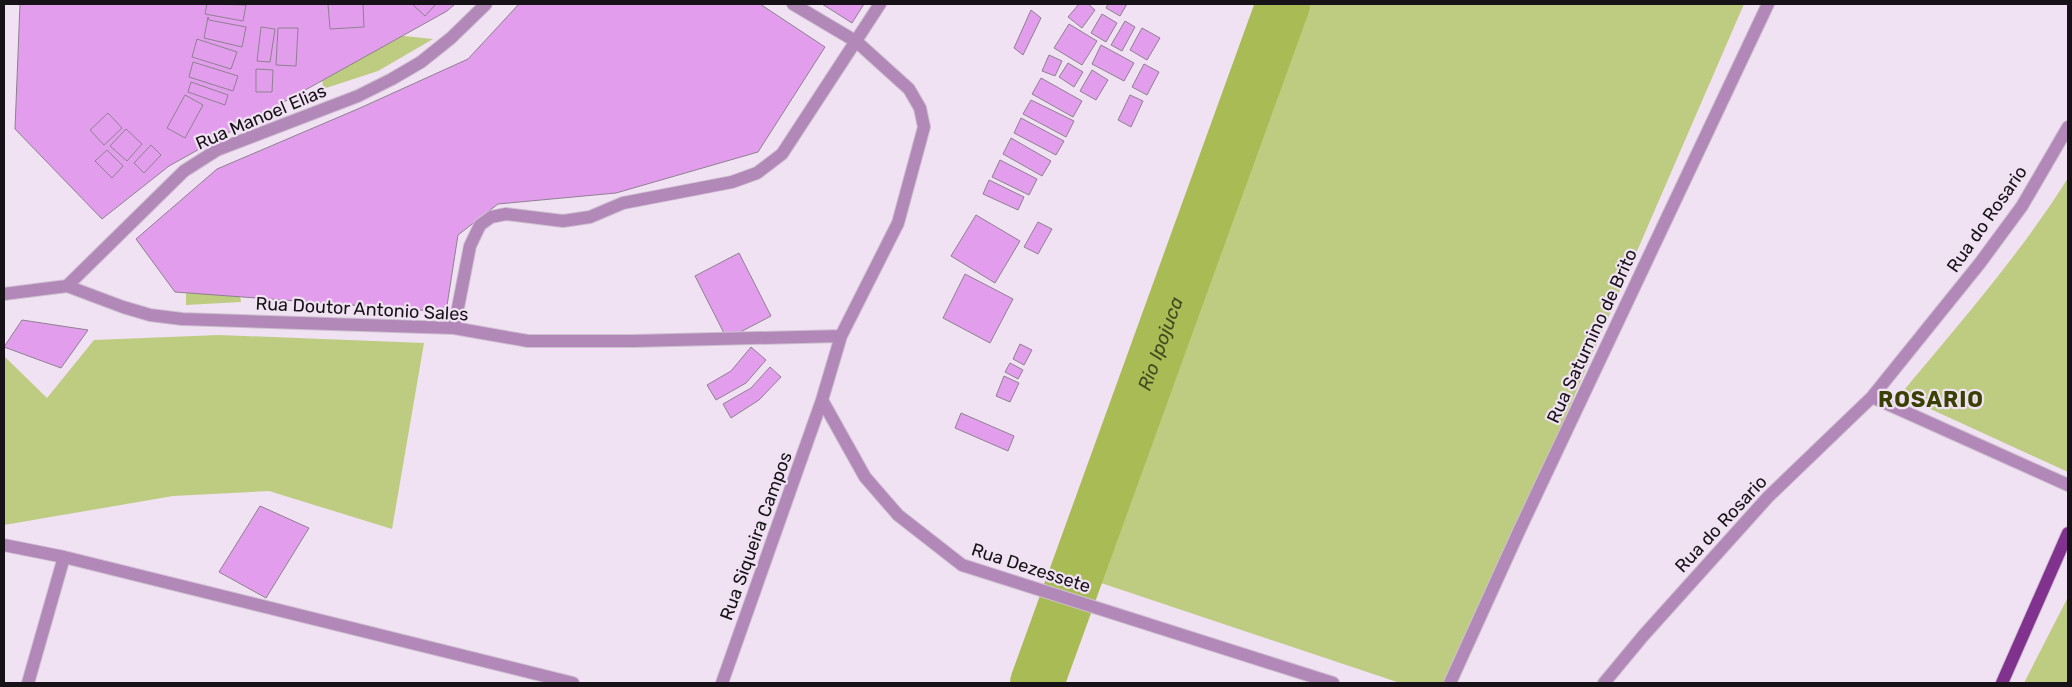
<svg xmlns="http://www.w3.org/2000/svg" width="2072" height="687" viewBox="0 0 2072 687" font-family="Rubik,sans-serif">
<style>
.green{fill:#bdcc81}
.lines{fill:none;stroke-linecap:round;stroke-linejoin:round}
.river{stroke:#a8bb54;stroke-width:54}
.building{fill:#e29eec;stroke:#8d818f}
.minor-casing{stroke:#cdc1cf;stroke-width:14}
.major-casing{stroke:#cdc1cf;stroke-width:14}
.minor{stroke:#b288b9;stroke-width:12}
.major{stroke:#81318e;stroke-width:12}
.labels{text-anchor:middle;stroke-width:4.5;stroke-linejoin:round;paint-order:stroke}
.street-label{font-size:18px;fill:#171218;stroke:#f0e2f2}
.water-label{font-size:19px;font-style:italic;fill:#424a20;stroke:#f0e2f2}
.district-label{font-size:22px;font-weight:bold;letter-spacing:1px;fill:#384003;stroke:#f0e2f2}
</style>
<rect width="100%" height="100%" fill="#f0e2f2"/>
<path class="green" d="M1297,4H1744L1450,683H1400L1101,583L1082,559L1203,222Z
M395,35L433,39L378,71L323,89L320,43Z
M2068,178V472L1900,395C1958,325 2019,256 2068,178Z
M236,270L241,302L186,305V276Z
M219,335L424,343L392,529L269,491L173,496L4,525V356L47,398L94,340Z
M2068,597V683H2024Z"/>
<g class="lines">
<path class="river" id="s1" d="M1037,683L1283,4"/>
</g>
<path class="building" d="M20,4H455L447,11L169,166L102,219L15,129Z
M207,4L246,5L243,21L205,14Z
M328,4H363L364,27L330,29Z
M412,4H436L425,16Z
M519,4H760L825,47L758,152L616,193L498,204L458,235L446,312L175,292L136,239L217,169L360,108L468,59Z
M822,4H864L852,23Z
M1079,4H1088L1095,10L1082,28L1068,17Z
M1108,4H1127L1120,16L1106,8Z
M1031,10L1041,18L1023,55L1014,48Z
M1102,14L1117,23L1106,42L1091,33Z
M208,17L209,20L246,27L242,47L204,38Z
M1125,21L1135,27L1122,51L1111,45Z
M1069,24L1097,41L1082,65L1054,48Z
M261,27L275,29L270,62L257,61Z
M278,28H298L296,66L276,65Z
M1142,28L1160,38L1147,60L1130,50Z
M197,39L237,52L231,69L192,57Z
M1101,45L1134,63L1124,81L1092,64Z
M1049,55L1062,61L1055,76L1042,71Z
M193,62L238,76L233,91L189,77Z
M1068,63L1083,72L1074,87L1059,77Z
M1144,64L1159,72L1147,95L1132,87Z
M256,69L273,70L272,92H256Z
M1092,70L1108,80L1096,100L1080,91Z
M1041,78L1082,101L1073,117L1032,94Z
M191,82L228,95L225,105L188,92Z
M185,95L203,105L185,138L167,128Z
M1130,95L1143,101L1131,127L1118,120Z
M1031,100L1074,121L1066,137L1023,114Z
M108,113L122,128L104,145L90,130Z
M1021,118L1064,141L1056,155L1014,133Z
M126,129L142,144L127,161L110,146Z
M1011,138L1051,161L1042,176L1003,154Z
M151,145L161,155L144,173L134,163Z
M107,150L123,166L112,178L95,161Z
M1000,160L1037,179L1029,195L992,177Z
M989,180L1024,197L1018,210L983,194Z
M976,215L1020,241L995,283L951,256Z
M1038,222L1052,229L1038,254L1024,247Z
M739,253L771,316L727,339L695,276Z
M965,274L1013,299L990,343L943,318Z
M22,320L88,330L61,368L4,347Z
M1020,344L1032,350L1024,365L1013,359Z
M751,347L766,360L746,383L716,400L707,385L731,371Z
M1010,363L1023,370L1018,379L1005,372Z
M770,367L781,377L759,400L731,418L723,404L751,388Z
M1004,376L1019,383L1010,402L996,396Z
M961,413L1014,436L1008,451L955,428Z
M260,506L309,528L266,598L219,572Z"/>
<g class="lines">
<defs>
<path id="minor" d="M793,4L857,42L909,89L920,108L924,127L898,223L841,336L822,400L865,477L898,515L962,565L1333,683
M67,286L184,171L217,150L358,96L392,79L421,62L451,38L486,4
M4,294L67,286L123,307L150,315L182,319L454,328L528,341H633L841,336
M454,328L470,246L480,225L491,217L506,214L563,221L590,217L623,203L732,182L757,173L782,154L880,4
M1872,397L2068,485
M4,545L64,557L573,683
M28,683L64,557
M722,683L822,400
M1450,683L1519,531L1768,4
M1604,683L1643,636L1768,497L1872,397L1980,263L2022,206L2068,127"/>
<path id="major" d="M2002,683L2068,533"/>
</defs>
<use href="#minor" class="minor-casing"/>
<use href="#major" class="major-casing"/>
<use href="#minor" class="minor"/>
<use href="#major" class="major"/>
</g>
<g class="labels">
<g class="street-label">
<text transform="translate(261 117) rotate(-23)" y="6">Rua Manoel Elias</text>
<text transform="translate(1987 219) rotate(-55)" y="6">Rua do Rosario</text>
<text transform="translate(362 309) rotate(3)" y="6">Rua Doutor Antonio Sales</text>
<text transform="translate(1592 336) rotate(-65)" y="6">Rua Saturnino de Brito</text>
<text transform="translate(1721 524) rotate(-47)" y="6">Rua do Rosario</text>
<text transform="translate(756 536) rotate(-70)" y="6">Rua Siqueira Campos</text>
<text transform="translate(1031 568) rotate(18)" y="6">Rua Dezessete</text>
</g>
<g class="water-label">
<text dy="7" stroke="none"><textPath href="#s1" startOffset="361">Rio Ipojuca</textPath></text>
</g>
<g class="district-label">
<text x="1931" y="407">ROSARIO</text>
</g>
</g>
<rect width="2072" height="687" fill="none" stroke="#171218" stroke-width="10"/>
</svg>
